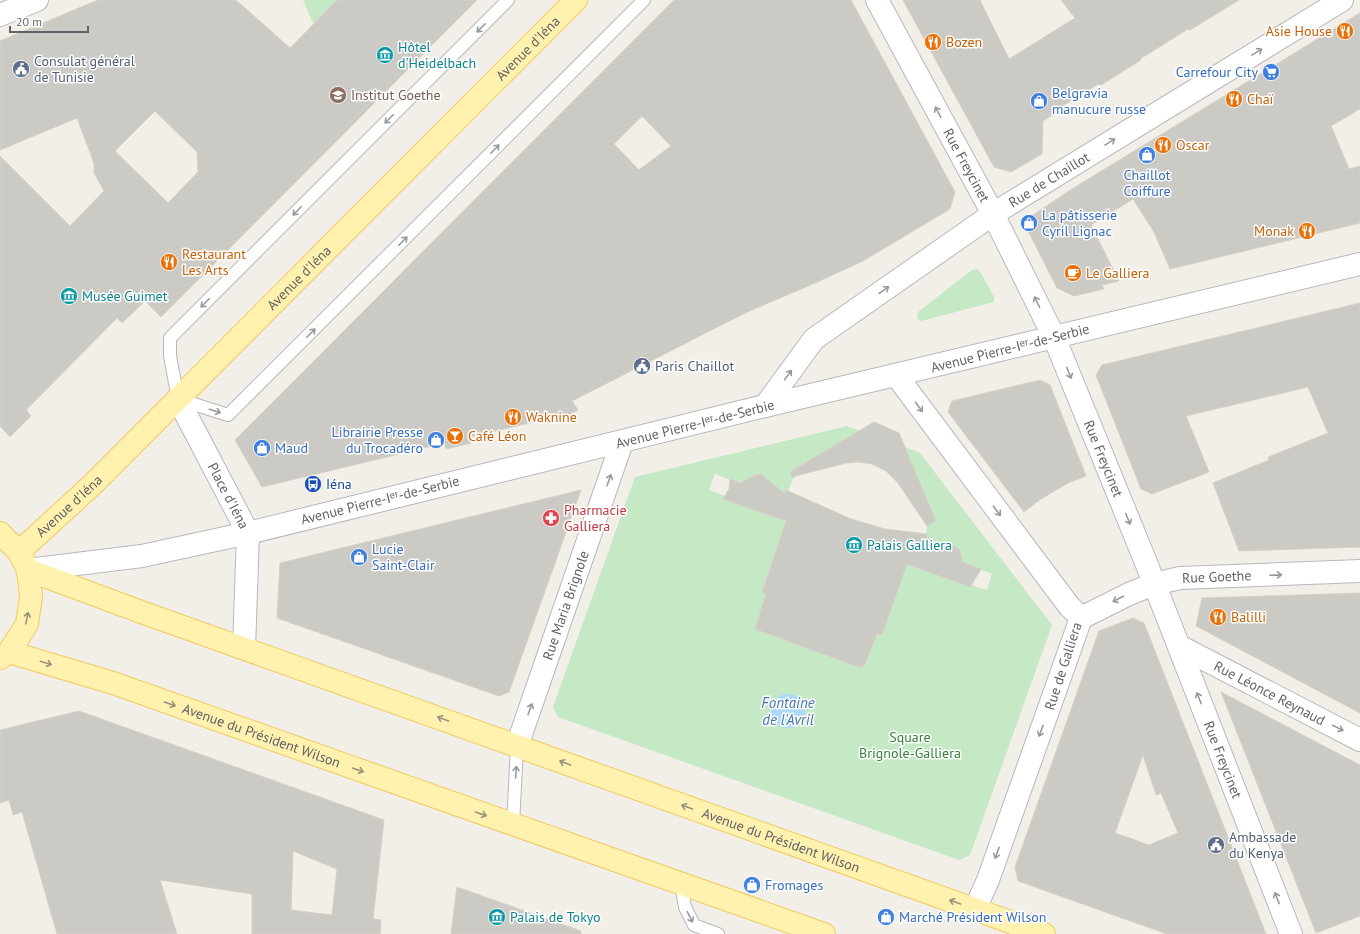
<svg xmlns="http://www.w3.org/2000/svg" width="1360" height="934" viewBox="0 0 1360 934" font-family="'PT Sans',sans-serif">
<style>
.green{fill:#c5e8c5}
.water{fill:#aadaff}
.building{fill:#cccac5;stroke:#d6d1c6;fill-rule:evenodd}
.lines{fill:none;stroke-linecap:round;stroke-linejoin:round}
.lane-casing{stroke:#b5b8bc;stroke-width:14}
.street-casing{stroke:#b5b8bc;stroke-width:24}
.primary-casing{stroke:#f2c960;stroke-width:24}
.lane{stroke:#fff;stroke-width:12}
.street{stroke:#fff;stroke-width:22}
.primary{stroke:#fff2af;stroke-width:22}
.oneway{stroke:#979a9d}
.oneway2{stroke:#979581}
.labels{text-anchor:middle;stroke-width:3;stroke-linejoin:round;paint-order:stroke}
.food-label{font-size:14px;fill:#c56008;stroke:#fff;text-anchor:start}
.culture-label{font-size:14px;fill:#0d838f;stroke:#fff;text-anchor:start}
.street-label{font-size:14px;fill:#5f6368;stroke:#fff}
.service-label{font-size:14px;fill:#4e5e75;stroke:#fff;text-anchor:start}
.shop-label{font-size:14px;fill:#366cbe;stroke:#fff;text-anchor:start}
.education-label{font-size:14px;fill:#785e54;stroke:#fff;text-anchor:start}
.transit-label{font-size:14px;fill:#164399;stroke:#fff;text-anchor:start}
.health-label{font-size:14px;fill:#be3a42;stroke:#fff;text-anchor:start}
.park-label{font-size:14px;fill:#348238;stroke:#fff}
.water-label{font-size:15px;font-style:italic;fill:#4174aa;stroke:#fff}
</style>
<rect width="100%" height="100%" fill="#f1efe8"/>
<path class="green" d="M303,0H337L314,23L312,21Z
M977,269L981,273L994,297V302L921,321L917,318L918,312L972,270Z
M847,426L860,431L837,446L824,451L807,463L793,479L785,498C780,493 775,489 770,485C769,483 768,481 767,479C760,471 750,476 746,483L730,480L715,474L709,490L792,521L778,544L762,591L766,594L755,629L861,668L862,666H864L877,634L882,635L902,561C924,570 946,579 970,587L971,585L987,590L992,574L960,561C965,538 936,547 922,548C930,526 931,501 919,481C914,473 907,466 901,458L905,447L920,453L1052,625L970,855L959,860L558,717L553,707L635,477Z"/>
<path class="water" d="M771 711a17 17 0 1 1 34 0a17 17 0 1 1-34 0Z"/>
<path class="building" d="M98,0H236L290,48L337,0H477L161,317L145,301L122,323L117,318L26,410L31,416L10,437L0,426V156L70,226L104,191L94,173V163L77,118L0,150V41ZM155,111L197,152L198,172L168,203L115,151Z
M674,0H851L955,192L950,209L863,261L815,283L745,313L572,401L578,410L556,421L552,414L542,420L470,437L471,443L446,449L445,443L262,487L235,440ZM642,116L671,146L639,170L614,144Z
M903,0H980L1009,59L1075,18L1061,0H1239L1190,30L1188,29L1140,59L1141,60L1101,85L1098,84L1056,110L1055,113L1043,121L1042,154L1011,172L994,167Z
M1360,13V109L1331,126L1349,169L1360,166V223L1170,269L1154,232L1133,199L1091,225L1119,281L1102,285L1104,289L1074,296L1057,288L1027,229L1030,217L1072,189Z
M1360,303V547L1239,551L1213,483L1269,460L1268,457L1328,433L1308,387L1186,416L1209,472L1152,494L1141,489L1096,375L1102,365Z
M1040,380L1050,385L1086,476L1068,483L1041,499L1024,512L948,412L952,401Z
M874,422L899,433L936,521L927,526L898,483L886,471L872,464L858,462L846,463L792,477L790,472Z
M761,474L784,493L786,490L851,519L885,529L927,534V543L953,545L960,550L962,562L981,569L970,587L907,564L882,635L877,634L864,666H862L861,668L755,629L766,594L762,592L786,521L723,499L729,489L730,479L741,483L753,476Z
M581,490L509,692L499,696L277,618L280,563Z
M1360,593V713L1196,626L1202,598Z
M1133,618L1144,623L1266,934H1167L1018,881L1015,867L1099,631ZM1143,755L1156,795L1161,793L1178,833L1149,845L1115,833Z
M1221,692L1360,765V916L1316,933Z
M79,711L384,820L373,919L381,920L380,934H252V894L160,880L177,934H57L22,812L13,815L9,800L0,803V730ZM293,851L337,869L332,915L291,910Z
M457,887L581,931V934H451Z"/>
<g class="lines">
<defs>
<path id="lane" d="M508,0L170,338V356L178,399L228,415L644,0
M513,825L517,746
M681,884L685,907L694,925L718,934"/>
<g id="street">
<path id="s1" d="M877,0L993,214L1054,337L1145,560L1291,934"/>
<path d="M0,15L37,0"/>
<path d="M896,375L1069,606L1081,618L988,880L975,909"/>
<path id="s2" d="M178,399L248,533L244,648"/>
<path id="s3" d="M765,406L814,339L993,214L1342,0"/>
<path d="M28,570L142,556L248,533L765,406L1360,264"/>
<path id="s4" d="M1081,618L1129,594L1154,584L1180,578L1360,571"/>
<path id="s5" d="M1179,646L1360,740"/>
<path id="s6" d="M517,746L622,442"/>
</g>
<g id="primary">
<path d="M0,533L19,552L28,570L31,597L27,624L9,652L0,658"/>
<path id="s7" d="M19,552L93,484L576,0"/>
<path id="s8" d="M28,570L144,613L1044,934"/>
<path id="s9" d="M9,652L113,683L824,934"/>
</g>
</defs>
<use href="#lane" class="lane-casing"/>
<use href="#street" class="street-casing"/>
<use href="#primary" class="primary-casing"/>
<use href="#lane" class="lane"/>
<use href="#street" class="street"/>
<use href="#primary" class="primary"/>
</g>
<defs><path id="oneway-shaft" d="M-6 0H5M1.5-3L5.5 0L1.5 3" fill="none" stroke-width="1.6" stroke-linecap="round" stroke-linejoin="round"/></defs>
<g class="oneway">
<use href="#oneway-shaft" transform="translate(481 28) rotate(135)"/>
<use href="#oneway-shaft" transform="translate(1257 52) rotate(-32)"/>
<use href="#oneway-shaft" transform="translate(938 112) rotate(-118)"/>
<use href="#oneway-shaft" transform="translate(389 119) rotate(135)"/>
<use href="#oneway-shaft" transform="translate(1110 142) rotate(-32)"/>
<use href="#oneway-shaft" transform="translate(495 149) rotate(-45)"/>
<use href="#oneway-shaft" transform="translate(297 211) rotate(135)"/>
<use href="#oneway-shaft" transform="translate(403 241) rotate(-45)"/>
<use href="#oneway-shaft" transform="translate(884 290) rotate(-35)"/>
<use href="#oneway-shaft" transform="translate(1037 302) rotate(-116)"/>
<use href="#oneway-shaft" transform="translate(205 303) rotate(135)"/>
<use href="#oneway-shaft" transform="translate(311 333) rotate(-45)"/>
<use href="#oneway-shaft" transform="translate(1069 373) rotate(68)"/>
<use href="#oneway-shaft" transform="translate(788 375) rotate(-54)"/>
<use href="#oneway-shaft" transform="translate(919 407) rotate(53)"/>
<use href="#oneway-shaft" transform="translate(215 411) rotate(17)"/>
<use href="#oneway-shaft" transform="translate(609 480) rotate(-71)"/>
<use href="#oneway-shaft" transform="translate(997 511) rotate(53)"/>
<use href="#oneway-shaft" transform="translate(1128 519) rotate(68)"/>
<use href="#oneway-shaft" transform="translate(1276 575) rotate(-2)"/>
<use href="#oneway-shaft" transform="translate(1118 599) rotate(153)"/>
<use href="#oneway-shaft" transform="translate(1199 698) rotate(-111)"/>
<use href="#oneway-shaft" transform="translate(530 709) rotate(-71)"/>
<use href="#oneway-shaft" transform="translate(1338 728) rotate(27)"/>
<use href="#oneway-shaft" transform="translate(1041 731) rotate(110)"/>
<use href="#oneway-shaft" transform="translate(516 772) rotate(-86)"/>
<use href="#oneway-shaft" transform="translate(997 853) rotate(110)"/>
<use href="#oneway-shaft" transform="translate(1277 898) rotate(-111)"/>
<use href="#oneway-shaft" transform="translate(690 917) rotate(63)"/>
</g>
<g class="oneway2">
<use href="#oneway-shaft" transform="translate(27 618) rotate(-79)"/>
<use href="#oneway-shaft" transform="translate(46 663) rotate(17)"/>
<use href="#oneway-shaft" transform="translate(170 704) rotate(19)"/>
<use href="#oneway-shaft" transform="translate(443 719) rotate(-160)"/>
<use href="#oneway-shaft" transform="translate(565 763) rotate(-160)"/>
<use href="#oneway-shaft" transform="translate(358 770) rotate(19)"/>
<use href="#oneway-shaft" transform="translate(687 807) rotate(-160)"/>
<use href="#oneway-shaft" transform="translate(481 814) rotate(19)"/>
<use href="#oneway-shaft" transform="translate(955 902) rotate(-160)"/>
</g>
<defs>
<symbol id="restaurant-disc" viewBox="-11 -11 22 22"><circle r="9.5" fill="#e8710a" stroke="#fff"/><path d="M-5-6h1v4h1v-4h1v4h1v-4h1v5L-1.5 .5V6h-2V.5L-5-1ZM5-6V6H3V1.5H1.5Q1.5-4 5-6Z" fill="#fff"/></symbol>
<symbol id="museum-disc" viewBox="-11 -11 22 22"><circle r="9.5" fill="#0f9aa8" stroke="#fff"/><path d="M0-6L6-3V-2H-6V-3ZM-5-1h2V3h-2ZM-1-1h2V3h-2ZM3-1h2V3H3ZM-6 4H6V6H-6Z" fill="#fff"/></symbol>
<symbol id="civic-disc" viewBox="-11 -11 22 22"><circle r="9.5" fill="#5c6f8a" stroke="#fff"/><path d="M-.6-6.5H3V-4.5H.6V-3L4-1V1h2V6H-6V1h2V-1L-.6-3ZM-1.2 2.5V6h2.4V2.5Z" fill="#fff"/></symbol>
<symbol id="supermarket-disc" viewBox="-11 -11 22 22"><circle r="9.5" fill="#3f7fe0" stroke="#fff"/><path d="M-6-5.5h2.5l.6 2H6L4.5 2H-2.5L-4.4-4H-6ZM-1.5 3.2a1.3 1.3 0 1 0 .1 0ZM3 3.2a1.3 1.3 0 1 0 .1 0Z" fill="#fff"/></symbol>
<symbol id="university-disc" viewBox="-11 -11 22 22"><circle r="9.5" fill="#8d6e63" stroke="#fff"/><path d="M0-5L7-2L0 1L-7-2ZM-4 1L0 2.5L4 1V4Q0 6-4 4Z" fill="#fff"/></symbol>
<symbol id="shop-disc" viewBox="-11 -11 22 22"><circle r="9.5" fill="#3f7fe0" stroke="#fff"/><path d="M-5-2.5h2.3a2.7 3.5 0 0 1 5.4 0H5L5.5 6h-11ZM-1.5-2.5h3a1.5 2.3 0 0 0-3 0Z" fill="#fff"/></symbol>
<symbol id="cafe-disc" viewBox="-11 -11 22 22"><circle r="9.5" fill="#e8710a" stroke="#fff"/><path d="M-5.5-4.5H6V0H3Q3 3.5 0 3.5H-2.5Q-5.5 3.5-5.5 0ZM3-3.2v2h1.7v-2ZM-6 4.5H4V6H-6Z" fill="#fff"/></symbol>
<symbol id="bar-disc" viewBox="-11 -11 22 22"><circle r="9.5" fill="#e8710a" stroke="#fff"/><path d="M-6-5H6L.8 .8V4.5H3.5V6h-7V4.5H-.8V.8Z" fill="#fff"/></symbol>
<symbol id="bus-disc" viewBox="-11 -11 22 22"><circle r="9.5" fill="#1a4fb4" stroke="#fff"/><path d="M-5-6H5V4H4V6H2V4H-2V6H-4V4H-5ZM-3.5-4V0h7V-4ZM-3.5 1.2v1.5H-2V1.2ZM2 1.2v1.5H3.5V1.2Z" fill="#fff"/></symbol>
<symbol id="pharmacy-disc" viewBox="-11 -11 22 22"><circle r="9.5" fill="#e0444e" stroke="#fff"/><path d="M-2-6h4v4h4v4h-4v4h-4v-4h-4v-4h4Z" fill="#fff"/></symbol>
</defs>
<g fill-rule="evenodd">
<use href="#restaurant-disc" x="1335" y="21" width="20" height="20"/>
<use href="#restaurant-disc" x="923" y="32" width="20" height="20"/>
<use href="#museum-disc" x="375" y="45" width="20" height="20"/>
<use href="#civic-disc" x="11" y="59" width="20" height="20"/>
<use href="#supermarket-disc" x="1261" y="62" width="20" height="20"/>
<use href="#university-disc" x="328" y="85" width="20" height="20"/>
<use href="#restaurant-disc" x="1224" y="89" width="20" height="20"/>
<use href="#shop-disc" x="1029" y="91" width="20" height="20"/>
<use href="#restaurant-disc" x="1153" y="135" width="20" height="20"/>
<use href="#shop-disc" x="1137" y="145" width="20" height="20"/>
<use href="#shop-disc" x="1019" y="213" width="20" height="20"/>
<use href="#restaurant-disc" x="1297" y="221" width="20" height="20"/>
<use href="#restaurant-disc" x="159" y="252" width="20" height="20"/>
<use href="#cafe-disc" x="1063" y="263" width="20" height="20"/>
<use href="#museum-disc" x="59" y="286" width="20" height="20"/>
<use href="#civic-disc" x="632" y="356" width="20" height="20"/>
<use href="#restaurant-disc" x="503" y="407" width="20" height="20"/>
<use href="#bar-disc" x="445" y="426" width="20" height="20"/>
<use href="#shop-disc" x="426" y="430" width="20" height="20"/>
<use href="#shop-disc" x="252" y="438" width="20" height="20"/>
<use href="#bus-disc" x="303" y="474" width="20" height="20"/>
<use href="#pharmacy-disc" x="541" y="508" width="20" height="20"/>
<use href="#museum-disc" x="844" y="535" width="20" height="20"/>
<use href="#shop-disc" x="349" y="547" width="20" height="20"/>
<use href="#restaurant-disc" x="1208" y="607" width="20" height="20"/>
<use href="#civic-disc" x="1206" y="835" width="20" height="20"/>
<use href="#shop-disc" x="742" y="875" width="20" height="20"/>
<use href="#museum-disc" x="487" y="907" width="20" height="20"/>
<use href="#shop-disc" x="876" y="907" width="20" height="20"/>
</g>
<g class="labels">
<g class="food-label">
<text x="1332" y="36" text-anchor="end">Asie House</text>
<text x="946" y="47">Bozen</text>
<text x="1247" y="104">Chaï</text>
<text x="1176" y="150">Oscar</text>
<text x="1294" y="236" text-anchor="end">Monak</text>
<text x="182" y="259">Restaurant<tspan x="182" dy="16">Les Arts</tspan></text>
<text x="1086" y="278">Le Galliera</text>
<text x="526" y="422">Waknine</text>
<text x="468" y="441">Café Léon</text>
<text x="1231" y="622">Balilli</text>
</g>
<g class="culture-label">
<text x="398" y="52">Hôtel<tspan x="398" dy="16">d'Heidelbach</tspan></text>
<text x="82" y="301">Musée Guimet</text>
<text x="867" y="550">Palais Galliera</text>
<text x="510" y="922">Palais de Tokyo</text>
</g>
<g class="street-label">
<text dy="5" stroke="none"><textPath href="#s7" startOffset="716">Avenue d'Iéna</textPath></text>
<text dy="5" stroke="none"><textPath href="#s1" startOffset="188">Rue Freycinet</textPath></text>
<text dy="5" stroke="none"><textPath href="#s3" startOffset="367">Rue de Chaillot</textPath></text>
<text dy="5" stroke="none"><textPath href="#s7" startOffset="392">Avenue d'Iéna</textPath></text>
<text transform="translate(1010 348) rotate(-14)" y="5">Avenue Pierre-Iᵉʳ-de-Serbie</text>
<text transform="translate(695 424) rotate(-14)" y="5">Avenue Pierre-Iᵉʳ-de-Serbie</text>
<text dy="5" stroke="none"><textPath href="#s1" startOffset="512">Rue Freycinet</textPath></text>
<text dy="5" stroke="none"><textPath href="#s2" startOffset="109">Place d'Iéna</textPath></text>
<text transform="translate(380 500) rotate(-14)" y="5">Avenue Pierre-Iᵉʳ-de-Serbie</text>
<text dy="5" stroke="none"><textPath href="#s7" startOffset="68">Avenue d'Iéna</textPath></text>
<text dy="5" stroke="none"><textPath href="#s4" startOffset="144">Rue Goethe</textPath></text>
<text dy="5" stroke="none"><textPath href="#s6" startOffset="149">Rue Maria Brignole</textPath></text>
<text transform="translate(1063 666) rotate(-72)" y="5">Rue de Galliera</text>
<text dy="5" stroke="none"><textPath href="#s5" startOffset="102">Rue Léonce Reynaud</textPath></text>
<text dy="5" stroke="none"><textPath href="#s9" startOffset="266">Avenue du Président Wilson</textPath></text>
<text dy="5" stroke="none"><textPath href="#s1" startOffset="836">Rue Freycinet</textPath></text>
<text dy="5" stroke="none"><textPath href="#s8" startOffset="800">Avenue du Président Wilson</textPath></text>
</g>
<g class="service-label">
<text x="34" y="66">Consulat général<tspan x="34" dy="16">de Tunisie</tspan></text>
<text x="655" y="371">Paris Chaillot</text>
<text x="1229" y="842">Ambassade<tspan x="1229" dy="16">du Kenya</tspan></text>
</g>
<g class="shop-label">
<text x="1258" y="77" text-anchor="end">Carrefour City</text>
<text x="1052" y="98">Belgravia<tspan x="1052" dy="16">manucure russe</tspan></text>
<text x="1147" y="180" text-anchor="middle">Chaillot<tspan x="1147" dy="16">Coiffure</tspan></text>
<text x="1042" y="220">La pâtisserie<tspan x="1042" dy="16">Cyril Lignac</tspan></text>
<text x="423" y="437" text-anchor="end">Librairie Presse<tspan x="423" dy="16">du Trocadéro</tspan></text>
<text x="275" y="453">Maud</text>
<text x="372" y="554">Lucie<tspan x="372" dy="16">Saint-Clair</tspan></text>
<text x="765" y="890">Fromages</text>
<text x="899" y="922">Marché Président Wilson</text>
</g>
<g class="education-label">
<text x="351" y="100">Institut Goethe</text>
</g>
<g class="transit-label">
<text x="326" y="489">Iéna</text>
</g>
<g class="health-label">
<text x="564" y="515">Pharmacie<tspan x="564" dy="16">Galliera</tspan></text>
</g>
<g class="park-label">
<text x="910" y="742">Square<tspan x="910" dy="16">Brignole-Galliera</tspan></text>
</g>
<g class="water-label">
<text x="788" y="708">Fontaine<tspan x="788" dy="17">de l'Avril</tspan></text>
</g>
</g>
<path d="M10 26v6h78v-6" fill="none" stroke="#5f6368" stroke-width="2"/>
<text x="16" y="26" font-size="12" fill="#5f6368" stroke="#ffffff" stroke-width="3" paint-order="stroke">20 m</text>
</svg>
